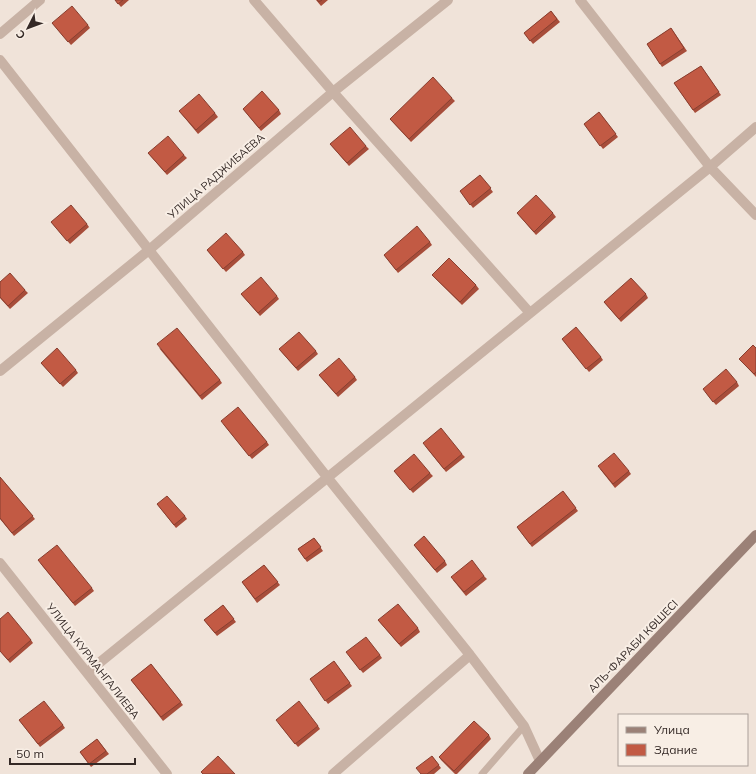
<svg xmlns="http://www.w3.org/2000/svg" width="756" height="774" viewBox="0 0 756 774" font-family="Mulish,sans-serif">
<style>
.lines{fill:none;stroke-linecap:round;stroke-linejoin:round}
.lane{stroke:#c8b2a5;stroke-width:7}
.street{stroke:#c8b2a5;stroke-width:10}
.secondary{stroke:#9b8177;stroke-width:10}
.wall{fill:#a74d3a}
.building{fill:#c25a44;stroke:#883f30}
.labels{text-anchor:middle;stroke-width:4;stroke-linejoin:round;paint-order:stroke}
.street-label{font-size:11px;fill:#342926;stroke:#f8eee5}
</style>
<rect width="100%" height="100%" fill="#f0e3d9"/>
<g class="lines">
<path class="lane" d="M482,774L524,726"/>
<path class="street" d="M254,0L333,92L530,313
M580,0L710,167L756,215
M0,34L40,0
M0,60L327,477L470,655L524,726L540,761
M0,371L149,250L333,92L448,0
M0,563L167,774
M88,672L710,167L756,127
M333,774L470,655"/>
<path class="secondary" d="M528,774L756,535"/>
</g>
<path class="wall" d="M115,0H129L121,7Z
M316,0H328L321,6Z
M551,11L560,22L533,44L524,33Z
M52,23L88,25L90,28L71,45Z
M671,28L687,51L662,67L647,44Z
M701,66L721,95L695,113L674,83Z
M452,98L455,101L411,142L390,119Z
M243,109L279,110L281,114L261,131Z
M179,111L215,113L218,117L198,134Z
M599,112L618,137L603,149L584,124Z
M330,144L366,146L369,149L349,166Z
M148,153L184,155L187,158L167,175Z
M480,175L493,192L473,208L460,191Z
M517,213H553L556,217L536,235Z
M51,222L87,224L89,227L70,244Z
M430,242L432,245L398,273L384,255Z
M207,250L243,252L245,255L226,272Z
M432,275L476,285L479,289L462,305Z
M0,282L25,290L28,293L10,309L0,298Z
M241,294L277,296L279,299L260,316Z
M646,294L648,298L621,322L604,302Z
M562,339L601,357L603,360L589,372Z
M159,348L220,380L222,383L202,400Z
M756,348V377L742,362L739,359Z
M279,349L316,351L318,354L298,371Z
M41,363L76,370L78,373L63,387Z
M319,375L355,377L357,380L338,397Z
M737,382L739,386L716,405L705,392Z
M223,424L267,442L269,445L252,459Z
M425,446L462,454L465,457L446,472Z
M600,469L629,471L631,474L615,488Z
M394,471L430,473L433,476L413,493Z
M0,477L35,519L14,536L0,519Z
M563,491L578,511L532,547L517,527Z
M157,504L185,516L187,519L176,528Z
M314,538L323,551L307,562L298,549Z
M414,545L445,561L447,565L437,573Z
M40,563L92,588L94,591L75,606Z
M264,565L280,585L257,603L242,582Z
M484,576L487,579L466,596L453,580Z
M223,605L236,622L217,636L204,620Z
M0,619L31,640L33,643L10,663L0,651Z
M378,620L418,628L420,632L401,647Z
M380,655L382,658L363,673L349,656Z
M334,661L352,686L328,704L310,679Z
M151,664L183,705L163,721L131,680Z
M19,720L63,725L65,728L40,747Z
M278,723L318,726L320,729L298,747Z
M489,735L491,739L457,774H455L441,760L439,757Z
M97,739L109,754L91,767L80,752Z
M432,756L441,768L434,774H421Z"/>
<path class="building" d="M115,0H123L118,4Z
M317,0H322L319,2Z
M72,6L88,25L68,42L52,23Z
M551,11L557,19L530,41L524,33Z
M671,28L684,48L660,64L647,44Z
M701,66L719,92L693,110L674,83Z
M433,77L452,98L409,139L390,119Z
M262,91L279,110L259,128L243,109Z
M199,94L215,113L196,130L179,111Z
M599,112L616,134L600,146L584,124Z
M350,127L366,146L347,163L330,144Z
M168,136L184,155L165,172L148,153Z
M480,175L491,188L470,205L460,191Z
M536,195L553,213L534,232L517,213Z
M71,205L87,224L67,241L51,222Z
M417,226L430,242L396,270L384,255Z
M226,233L243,252L223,269L207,250Z
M449,258L476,285L460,302L432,275Z
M10,273L25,290L8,306L0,297V282Z
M261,277L277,296L258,313L241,294Z
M631,278L646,294L619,319L604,302Z
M576,327L601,357L586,369L562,339Z
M177,328L220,380L200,396L157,344Z
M299,332L316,351L296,368L279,349Z
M753,345L756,348V372L754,374L739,359Z
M57,348L76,370L60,384L41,363Z
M339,358L355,377L336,394L319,375Z
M726,369L737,382L713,402L703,389Z
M238,407L267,442L249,456L221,421Z
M441,428L462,454L444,469L423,443Z
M614,453L629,471L613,484L598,466Z
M414,454L430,473L410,490L394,471Z
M0,477L33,516L12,533L0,518Z
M563,491L576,508L530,544L517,527Z
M167,496L185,516L174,525L157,504Z
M424,536L445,561L435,570L414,545Z
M314,538L321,547L305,559L298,549Z
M57,545L92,588L73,603L38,560Z
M472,560L484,576L464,592L451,577Z
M264,565L278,582L255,599L242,582Z
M398,604L418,628L399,644L378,620Z
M223,605L234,619L215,633L204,620Z
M8,612L31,640L8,660L0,651V619Z
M366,637L380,655L360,670L346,652Z
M334,661L350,683L325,701L310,679Z
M151,664L181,702L161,717L131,680Z
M44,701L63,725L38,744L19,720Z
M299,701L318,726L295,744L276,720Z
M474,721L489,735L454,771L439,757Z
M97,739L106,751L89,764L80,752Z
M218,756L235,774H203L201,772Z
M432,756L439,765L427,774H421L416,768Z"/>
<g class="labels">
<g class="street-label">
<text transform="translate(216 176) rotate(-41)" y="4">УЛИЦА РАДЖИБАЕВА</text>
<text transform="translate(633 646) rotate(-46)" y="4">АЛЬ-ФАРАБИ КӨШЕСІ</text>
<text transform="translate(93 661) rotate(52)" y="4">УЛИЦА КУРМАНГАЛИЕВА</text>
</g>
</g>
<rect x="618" y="714" width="130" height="52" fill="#f8eee5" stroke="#aa9f99"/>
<rect x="626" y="727" width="20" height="6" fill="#9b8177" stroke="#aa9f99"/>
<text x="654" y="734" font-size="12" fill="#342926">Улица</text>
<rect x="626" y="744" width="20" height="12" fill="#c25a44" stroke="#aa9f99"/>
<text x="654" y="754" font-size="12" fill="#342926">Здание</text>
<g transform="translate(28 28) rotate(228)" stroke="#f8eee5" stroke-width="3" paint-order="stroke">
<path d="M0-3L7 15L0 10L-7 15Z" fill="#342926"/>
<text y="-6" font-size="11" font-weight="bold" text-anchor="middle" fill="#342926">С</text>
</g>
<path d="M10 758v6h125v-6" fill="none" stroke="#342926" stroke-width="2"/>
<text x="16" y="758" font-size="12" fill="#342926" stroke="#f8eee5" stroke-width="3" paint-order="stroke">50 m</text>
</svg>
